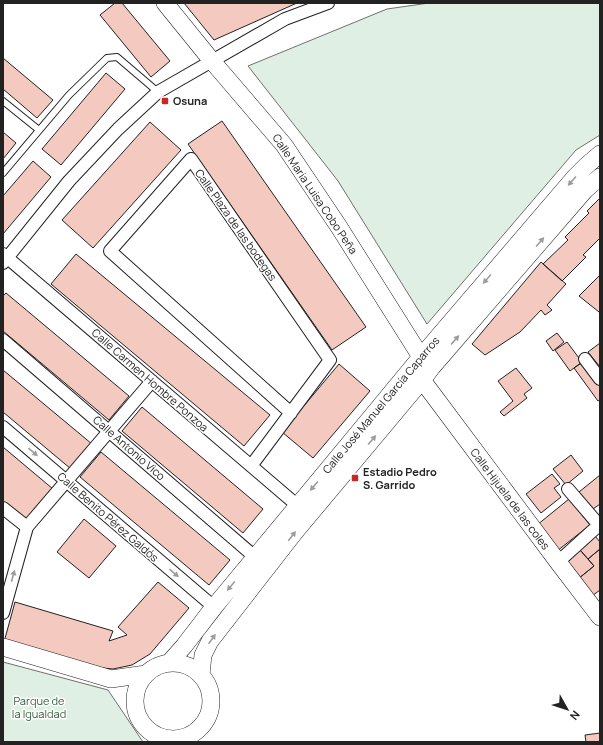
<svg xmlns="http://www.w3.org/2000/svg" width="603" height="745" viewBox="0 0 603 745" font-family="Manrope,sans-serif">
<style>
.green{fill:#e0efe3;stroke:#6f6f6f}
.building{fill:#f3c9c0;stroke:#222}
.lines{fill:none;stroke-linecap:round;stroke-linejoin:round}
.lane-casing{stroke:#222;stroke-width:8}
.street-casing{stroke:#222;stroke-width:14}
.secondary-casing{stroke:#222;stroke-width:18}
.lane{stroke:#fff;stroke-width:6}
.street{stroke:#fff;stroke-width:12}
.secondary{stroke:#fff;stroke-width:17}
.oneway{fill:#9c9c9c}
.poi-dot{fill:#c62828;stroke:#fff;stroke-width:1.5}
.labels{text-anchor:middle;stroke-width:3;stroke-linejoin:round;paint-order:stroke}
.poi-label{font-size:11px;font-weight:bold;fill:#222;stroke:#fff;text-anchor:start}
.street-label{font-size:11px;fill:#222;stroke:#fff}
.park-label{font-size:11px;fill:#2f5e38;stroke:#fff}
</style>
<rect width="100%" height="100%" fill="#fff"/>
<path class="green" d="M429,3H600V135L576,150L427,324L338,181L248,66L387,9Z
M3,662L108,690L143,742H3Z"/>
<path class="building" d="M115,3H122L170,61L151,77L100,15Z
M184,3H297L214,40Z
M3,58L53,100L37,118L3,89Z
M106,73L125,89L61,165L42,149Z
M222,121L366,327L332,350L188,144Z
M150,122L181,150L93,248L62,220Z
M3,132L16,143L3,159Z
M33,161L51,177L3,234V196Z
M600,198V238L583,255L586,257L562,281L543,264L568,240L565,237L589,213L587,211Z
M76,254L270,415L244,446L51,284Z
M541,262L566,284L547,305L552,310L545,315L541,310L520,332L485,355L472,344Z
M600,275V311L599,312L579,296Z
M6,293L129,396L109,420L3,331V296Z
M557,333L564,342L553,351L546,341Z
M567,342L582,362L570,371L555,350Z
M600,343V367L588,352Z
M583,362L600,385V400L598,401L574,368Z
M339,364L370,391L313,458L282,432Z
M516,368L532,388L524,394L527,398L504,416L500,412L513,401L498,381Z
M3,370L92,444L71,469L3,412Z
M142,407L263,509L243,533L122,431Z
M3,447L53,489L27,521L3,501Z
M101,452L230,560L209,585L80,477Z
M571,455L583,471L566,485L553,469Z
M552,474L560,484L554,488L561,497L541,513L526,494Z
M600,475V504L593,509L579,492Z
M569,499L590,525L557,551L537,525Z
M84,519L116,546L89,578L57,552Z
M595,536L600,542V549L588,559L580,550Z
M600,549V590L592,596L578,579L594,566L588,559Z
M580,550L594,566L578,579L564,563Z
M158,582L189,608L150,654L132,665L113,669L93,667L4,642L15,602L113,631L109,641L127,635L118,627Z
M600,733V742H586L585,735Z"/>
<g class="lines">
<defs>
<path id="lane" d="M3,101L39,130
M3,173L69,95L107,58L117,57L158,92"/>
<path id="street" d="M3,254L298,506
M3,263L69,181L118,129L158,92L285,19L328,3
M3,340L255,557
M585,359L600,379
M3,427L214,607
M251,466L330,360L191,159L110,251L291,413
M568,489L599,525
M3,508L27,527L3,613
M27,527L152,381
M558,562L600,524"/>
<path id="secondary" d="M165,3L212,61L284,145L339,227L421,357
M422,380L558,562L600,617
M3,647L111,679L146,674
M169,663L184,646L214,607L421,357L575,177L586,166L600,154
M135 701a38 38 0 1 1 76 0a38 38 0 1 1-76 0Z
M201,675L203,655L210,641L294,533L422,380L432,367L585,190L600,177"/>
</defs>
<use href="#lane" class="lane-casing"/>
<use href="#street" class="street-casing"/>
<use href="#secondary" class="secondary-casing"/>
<use href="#lane" class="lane"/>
<use href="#street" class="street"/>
<use href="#secondary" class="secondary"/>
</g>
<defs><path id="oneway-solid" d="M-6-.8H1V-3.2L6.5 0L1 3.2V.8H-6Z"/></defs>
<g class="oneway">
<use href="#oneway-solid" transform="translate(572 181) rotate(131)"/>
<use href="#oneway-solid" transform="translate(540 242) rotate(-49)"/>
<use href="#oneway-solid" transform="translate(487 279) rotate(131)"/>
<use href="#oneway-solid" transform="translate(455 340) rotate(-49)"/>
<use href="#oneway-solid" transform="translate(372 440) rotate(-50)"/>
<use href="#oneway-solid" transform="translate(33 452) rotate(40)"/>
<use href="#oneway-solid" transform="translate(314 486) rotate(130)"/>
<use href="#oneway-solid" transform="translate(292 536) rotate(-52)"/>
<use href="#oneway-solid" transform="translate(174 573) rotate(41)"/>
<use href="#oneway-solid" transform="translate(13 576) rotate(-75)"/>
<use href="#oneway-solid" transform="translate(231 586) rotate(130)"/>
<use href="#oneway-solid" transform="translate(212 639) rotate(-55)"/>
</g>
<g class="poi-dot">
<rect x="161" y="97" width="8" height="8" rx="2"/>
<rect x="351" y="474" width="8" height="8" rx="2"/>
</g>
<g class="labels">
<g class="poi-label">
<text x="173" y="105">Osuna</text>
<text x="363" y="476">Estadio Pedro<tspan x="363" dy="13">S. Garrido</tspan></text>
</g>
<g class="street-label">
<text transform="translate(315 194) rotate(56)" y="4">Calle Maria Luisa Cobo Peña</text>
<text transform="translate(236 225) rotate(55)" y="4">Calle Plaza de las bodegas</text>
<text transform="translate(150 380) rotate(41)" y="4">Calle Carmen Hombre Ponzoa</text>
<text transform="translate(381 405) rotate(-50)" y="4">Calle José Manuel García Caparros</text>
<text transform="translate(129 448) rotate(41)" y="4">Calle Antonio Vico</text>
<text transform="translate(510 499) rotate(53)" y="4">Calle Hijuela de las coles</text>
<text transform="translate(108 517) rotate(41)" y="4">Calle Benito Pérez Galdós</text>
</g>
<g class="park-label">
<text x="39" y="705">Parque de<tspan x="39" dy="13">la Igualdad</tspan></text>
</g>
</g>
<rect width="603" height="745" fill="none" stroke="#222222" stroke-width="8"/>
<g transform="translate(567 709) rotate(129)" stroke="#ffffff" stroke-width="3" paint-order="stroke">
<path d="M0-3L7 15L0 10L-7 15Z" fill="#222222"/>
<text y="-6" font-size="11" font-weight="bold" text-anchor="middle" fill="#222222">N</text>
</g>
</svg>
